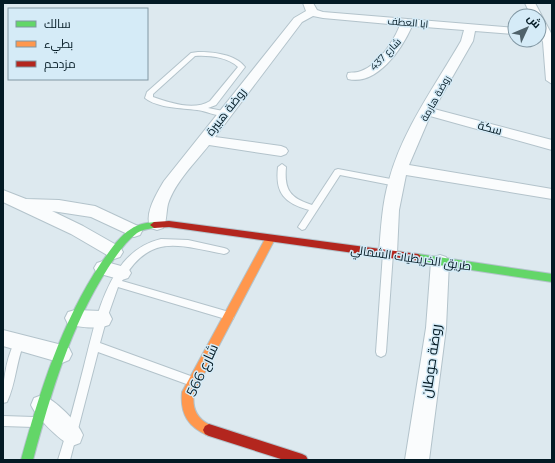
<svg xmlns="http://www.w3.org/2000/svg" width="555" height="463" viewBox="0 0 555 463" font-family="Montserrat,Cairo,sans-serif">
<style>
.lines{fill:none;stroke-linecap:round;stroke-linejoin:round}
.lane-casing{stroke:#b3c3cb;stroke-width:2}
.street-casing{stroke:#b3c3cb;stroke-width:2}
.fast-casing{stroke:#b3c3cb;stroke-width:2}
.slow-casing{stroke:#b3c3cb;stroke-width:2}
.jam-casing{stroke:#b3c3cb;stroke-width:2}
.lane{fill:#fafcfd;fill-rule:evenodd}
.street{fill:#fafcfd;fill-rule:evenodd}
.fast{fill:#63d668;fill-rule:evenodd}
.slow{fill:#ff974d;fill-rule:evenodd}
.jam{fill:#b3261e;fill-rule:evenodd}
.labels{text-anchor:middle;stroke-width:3;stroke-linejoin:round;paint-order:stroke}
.far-street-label{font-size:10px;fill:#031a24;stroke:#d5ebf7}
.street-label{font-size:12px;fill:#031a24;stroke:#d5ebf7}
.near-street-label{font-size:14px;fill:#031a24;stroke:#d5ebf7}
</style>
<rect width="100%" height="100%" fill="#dde9ef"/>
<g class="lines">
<defs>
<path id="lane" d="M198,52C213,52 235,54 245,67L216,105L208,108L228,112V116C218,117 206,111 197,110C182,108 157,108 145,98L147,92L191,53ZM195,56C208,55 228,57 238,67L210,101C194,111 170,103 153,97V94Z
M282,164L286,167C284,190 290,198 312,205L335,170L338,169L396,180L400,183L396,186L340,175L305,229L302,230L298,227L309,210C284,203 275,193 278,167Z
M161,239L188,240L224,248L227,249L229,251L227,253L224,254C177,245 150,233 122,281L229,312L233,313L234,316L233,319L229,320L118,287L106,321L100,343L196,378L198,381L196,384L192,386L98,352L70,460H58C68,429 76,397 84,366C93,332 100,292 123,263C133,251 145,243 161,239Z
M388,250L391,251L393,253L386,352L385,355L381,357L377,355L376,352L383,253L385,251Z
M19,339L23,340L24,343C16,362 16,383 7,402L3,403C3,382 5,363 14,343L15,340Z
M3,416L34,417L38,418L40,422L38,426L34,427L3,426Z"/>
<path id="street" d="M303,3H313L317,10L323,12L515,28V34L475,31L473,41L434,109L552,140V150L430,116L409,165L552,189V199L406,175L399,210L397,253L394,258L388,260L382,258L379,253C381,228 382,204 389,180C403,129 435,86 461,41L464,30L412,26C402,49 377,86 348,79L347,76L348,73C353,72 357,73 361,71C378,65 394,41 400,25L323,18L313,16L302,22L215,137L281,146L286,148L288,151L286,154L281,156L209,145C195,163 175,182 168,204C166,212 167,221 163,228L157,230L151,228C143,215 157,193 164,181L294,18L306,11Z
M525,3H535L552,35V84L546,80L543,42L539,32V16H531Z
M3,190L26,199L59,200L95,206L140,227L142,231L140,235L134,237L91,217L52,211L83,226L120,247L123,252L120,257L114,259L71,234L3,202Z
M440,255L446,257L449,262L446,328L429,460H405L426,328L431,262L434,257Z
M103,261L128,268L131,273L128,278L122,280L97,273L94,268L97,263Z
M75,310L102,311L109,313L112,319L109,325C97,329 80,328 68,324L65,318L68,312Z
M3,330L62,345L69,348L72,354L69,360L62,363L3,346Z
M42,395C55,400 78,422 83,435L80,443L72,446C59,440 37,418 31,405L34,398Z"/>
<path id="fast" d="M154,222L158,225L157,227C150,229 143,229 137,233C125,242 116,256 108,268C70,327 51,393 33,460H21C40,391 61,323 101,263C110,251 118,237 131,229C138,224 146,223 154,222Z
M418,254L552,274V282L418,262L415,260L413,258L415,256Z"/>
<path id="slow" d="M270,236L275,239L194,393C192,406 195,417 208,424C212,426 213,426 215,430L213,434L209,436C188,427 180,414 182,392L265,239Z"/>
<path id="jam" d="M169,221L418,254L421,256L423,258L421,260L418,262L169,227L154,228L150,225L154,222Z
M209,424L302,454L306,456L308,460H284L209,436L205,434L203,430L205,426Z"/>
</defs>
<use href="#lane" class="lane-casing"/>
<use href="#street" class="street-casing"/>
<use href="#fast" class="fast-casing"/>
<use href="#slow" class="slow-casing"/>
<use href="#jam" class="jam-casing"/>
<use href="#lane" class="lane"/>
<use href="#street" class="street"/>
<use href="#fast" class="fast"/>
<use href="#slow" class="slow"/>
<use href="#jam" class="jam"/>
</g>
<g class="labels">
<g class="far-street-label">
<text transform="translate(408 22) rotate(5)" y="4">ابا العطف</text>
<text transform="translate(385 54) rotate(-47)" y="4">شارع 437</text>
<text transform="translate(435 98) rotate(-61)" y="4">روضة هارمة</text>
</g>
<g class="street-label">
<text transform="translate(226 112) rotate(-52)" y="4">روضة هبيرة</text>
<text transform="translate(490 128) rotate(15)" y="4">سكة</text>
<text transform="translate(411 258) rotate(8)" y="4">طريق الخريطيات الشمالي</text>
</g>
<g class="near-street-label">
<text transform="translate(431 361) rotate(-82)" y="5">روضة حوطان</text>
<text transform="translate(202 370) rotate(-65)" y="5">شارع 566</text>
</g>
</g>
<rect width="555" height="463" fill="none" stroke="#031a24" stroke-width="8"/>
<rect x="8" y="8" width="140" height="72" fill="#d5ebf7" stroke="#8197a3"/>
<rect x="16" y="21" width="20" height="6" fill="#63d668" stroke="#8197a3"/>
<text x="44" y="28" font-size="12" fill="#031a24">سالك</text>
<rect x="16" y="41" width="20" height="6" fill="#ff974d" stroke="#8197a3"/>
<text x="44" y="48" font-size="12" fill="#031a24">بطيء</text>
<rect x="16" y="61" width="20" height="6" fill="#b3261e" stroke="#8197a3"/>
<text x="44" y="68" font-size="12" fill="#031a24">مزدحم</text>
<g transform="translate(527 28) rotate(46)"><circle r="19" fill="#d5ebf7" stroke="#8197a3"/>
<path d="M0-3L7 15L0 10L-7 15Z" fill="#4f626b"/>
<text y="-6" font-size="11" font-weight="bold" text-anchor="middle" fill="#031a24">ش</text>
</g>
</svg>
